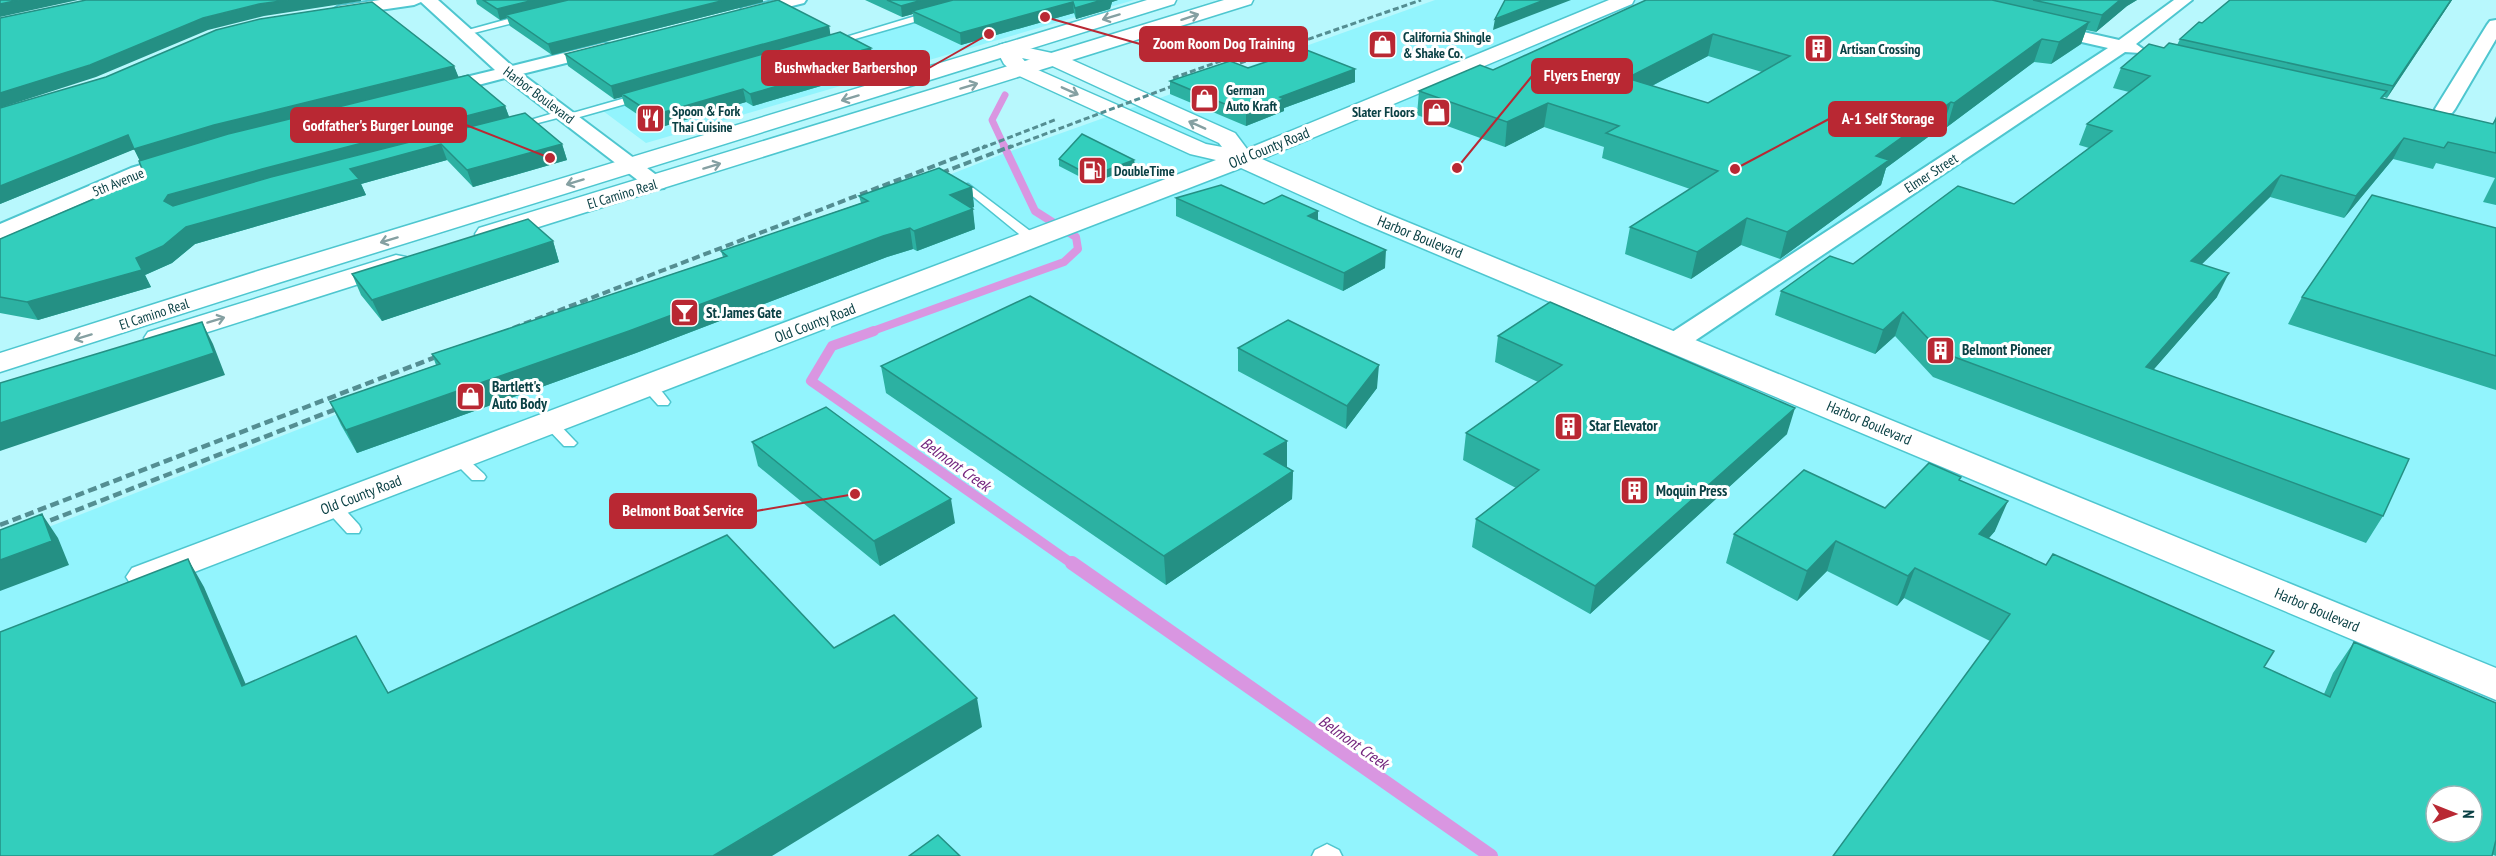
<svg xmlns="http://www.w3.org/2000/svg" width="2496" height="856" viewBox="0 0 2496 856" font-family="'PT Sans Narrow',sans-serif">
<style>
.built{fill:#92f4fd;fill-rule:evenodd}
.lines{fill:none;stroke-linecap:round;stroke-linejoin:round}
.stream-far3{stroke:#d996e1;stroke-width:7}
.stream-far2{stroke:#d996e1;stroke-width:8}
.stream-far1{stroke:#d996e1;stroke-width:10}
.stream{stroke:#d996e1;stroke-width:14}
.service-casing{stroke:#4ec6cf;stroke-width:3}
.minor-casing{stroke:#4ec6cf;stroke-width:4}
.secondary-casing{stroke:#4ec6cf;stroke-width:3}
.primary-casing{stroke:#4ec6cf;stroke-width:3}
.service{fill:#fff;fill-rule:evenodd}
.minor{fill:#fff;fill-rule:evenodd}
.secondary{fill:#fff;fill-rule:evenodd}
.primary{fill:#fff;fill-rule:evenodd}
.rail-far2{stroke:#548e92;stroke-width:3;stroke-dasharray:6 3;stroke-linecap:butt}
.rail-far1{stroke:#548e92;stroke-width:4;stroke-dasharray:8 4;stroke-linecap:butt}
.rail{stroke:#548e92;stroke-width:4.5;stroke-dasharray:9 4.5;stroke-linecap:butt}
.wall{fill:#2cb1a2;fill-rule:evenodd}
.shaded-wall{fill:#249084}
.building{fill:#33cebc;stroke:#249084;stroke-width:1.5;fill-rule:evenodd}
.oneway{stroke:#85a0a2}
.labels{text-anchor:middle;stroke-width:6;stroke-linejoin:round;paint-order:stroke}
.far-poi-label{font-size:14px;font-weight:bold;fill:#0b4145;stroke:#fff;text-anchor:start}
.far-street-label{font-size:14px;fill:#0b4145;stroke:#fff}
.street-label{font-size:15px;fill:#0b4145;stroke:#fff}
.poi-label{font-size:15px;font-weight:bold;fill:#0b4145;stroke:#fff;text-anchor:start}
.water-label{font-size:16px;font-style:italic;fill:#73257e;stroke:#fff}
.leader{fill:none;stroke:#b92833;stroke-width:2}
.callout-dot{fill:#b92833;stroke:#fff;stroke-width:2}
.callout{fill:#b92833;stroke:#b92833;stroke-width:2}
.callout-label{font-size:16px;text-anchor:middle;font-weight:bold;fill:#fff}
</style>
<rect width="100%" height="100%" fill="#b8f8fd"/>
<path class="built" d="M974,0H1134L646,143L595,105Z
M1435,0H1897L2496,136V856H0V546L1000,155ZM2436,796H2472V832H2436Z"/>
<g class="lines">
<path class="stream-far3" d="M1005,95L992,120L1005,148"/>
<path class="stream-far2" d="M870,332L1064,262L1078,249L1076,237L1035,211L1004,146"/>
<path class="stream-far1" d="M874,331L832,346L811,381L1074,565"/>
<path class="stream" d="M1072,563L1491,856"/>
<defs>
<path id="service" d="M932,11L936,14L935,16L834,45L826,43Z
M526,14L529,15V19L462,36L457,33Z
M643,93L648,96L647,98L569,120L565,116L515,129L510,126L564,110L569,114Z
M968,184L1038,237V243H1030L964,189V185Z
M648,382C657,384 665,395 670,402L668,405H658L641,386L643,383Z
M550,419L555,420L574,440L577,443L574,446H564L545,426L543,423Z
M458,453L463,455L484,474L486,477L484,480H472L450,458L453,455Z
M332,501L338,502L359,525L361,529L359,533H347L326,510L324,506L326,502Z
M1327,844L1339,850L1342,856H1312L1315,850Z"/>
<path id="minor" d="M380,0H438L512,66L604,43L610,44L613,48L610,52L522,74L667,183L664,188L656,189L648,188L505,78L436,96L429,94L427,90L429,86L495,70L421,2L414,5L339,16L331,11L339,6Z
M777,0H806L804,3L748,17L740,12L742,8Z
M2174,0H2192L2136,44L2143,49L2140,53L2125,52L1684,348L1675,350L1666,348L1662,342L1666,336L2108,48L2038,32L2035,28L2038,24L2044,23L2119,40Z
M2496,20V39L2455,109L2452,113H2438L2435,109L2487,25L2490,21Z
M180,153L187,155L190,159L187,163L145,176L0,239V224L131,168Z"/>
<path id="secondary" d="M1609,0H1634L1632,4L1262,159L1378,210L2496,668V700L1360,222L1241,168L158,586L145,590L132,586L126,577L132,568L1216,160L1190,154L1015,74L1004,64L996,49L999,45L1006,43L1061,55L1235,133L1247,149ZM1022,58L1048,64L1219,143L1222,147L1206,144L1029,66Z"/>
<path id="primary" d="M1147,0H1176L1174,4L278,283L0,372V353L258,271Z
M1224,0H1253L1251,4L497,240L488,242L479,240L475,234L479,228Z
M396,255L406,257L410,263L406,269L170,344L159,347L148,344L144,338L148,332Z"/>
</defs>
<use href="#service" class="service-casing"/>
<use href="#minor" class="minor-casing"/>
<use href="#secondary" class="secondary-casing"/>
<use href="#primary" class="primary-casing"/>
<use href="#service" class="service"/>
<use href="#minor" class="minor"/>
<use href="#secondary" class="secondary"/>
<use href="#primary" class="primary"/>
<path class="rail-far2" d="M1223,69L1421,0
M1173,78L1232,57
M982,148L1057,119
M1008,148L1186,81"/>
<path class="rail-far1" d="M930,177L1012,146
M513,328L986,146"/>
<path class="rail" d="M0,525L449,352
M0,540L349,404"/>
</g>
<path class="wall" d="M476,0H763V2L552,55L510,26L507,18L500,20L477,4Z
M865,0H1118L1112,2L1110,9L1076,19L1074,13L961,45L914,23L913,14L902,17Z
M1646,0H2137L2127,6L2096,32L2086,30L2081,44L2051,64L2034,62L1947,127L1943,126L1886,168L1881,185L1780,259L1741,245L1691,279L1625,254L1630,227L1690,189L1602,158L1604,147L1544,127L1505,147L1417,115L1419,91L1493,70ZM1708,56L1762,72L1708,103L1652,86Z
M2230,0H2452L2387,98L2384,97L2383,99L2493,124L2496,116V205L2483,202L2495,178L2436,163L2433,169L2393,159L2344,218L2270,197L2201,264L2217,297L2153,370L2383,516L2366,543L1933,377L1895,336L1875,354L1775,315L1781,291L2014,204L2089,148L2079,145L2087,124L2129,92L2113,88L2121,68L2164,48L2177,45L2180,39L2202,23Z
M829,26L830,34L872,55L879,69L753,106L746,102L658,128L625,106L622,97L614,99L568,66L565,54Z
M454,66L458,77L505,106L509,117L562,144L567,160L473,187L447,160L361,184L366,195L195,244L172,263L145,275L151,287L38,320L0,313V239L145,177L140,161L134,149L0,204V108Z
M1248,68L1355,69V82L1284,108V111L1246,126L1170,94V81Z
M1059,159L1134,160L1135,167L1092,183L1059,166Z
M972,187L974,207L972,208L975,229L917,251L913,249L887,257L636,353L357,453L341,425L330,402L436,365L432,354L723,257L721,251L861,203L859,196Z
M1176,198L1264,204L1318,220L1385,268L1343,291L1176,216Z
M2496,228V390L2288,324L2302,297Z
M553,241L559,262L382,321L361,295L352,274Z
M1498,336L1787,434L1590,614L1472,547L1476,519L1516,488L1463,460L1466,433L1538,382L1495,362Z
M1238,348L1377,388L1346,429L1238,371Z
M881,366L1287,441V467L1293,471L1292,499L1166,585L886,393Z
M752,442L955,523L880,566L758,466Z
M1960,480L1995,531L1989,538L2264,667L2324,694L2333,673L2354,642L2496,703V856L1990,641L1904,598L1897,606L1827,571L1797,601L1726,563L1734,534L1885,508Z"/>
<path class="shaded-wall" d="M19,0H78L0,17V4Z
M288,0H361V1L264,16L208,30L96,77L0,108V93L203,18L259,4Z
M534,0H579L506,15L507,18L500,20L497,9Z
M725,0H763V2L552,55L548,44Z
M922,0H964L912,11L913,14L902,17L901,6Z
M1102,0H1118L1112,2L1110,9L1076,19L1075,8Z
M1544,0H1571L1493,30L1495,19Z
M2120,0H2137L2127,6L2096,32L2102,15Z
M2451,0H2452L2387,98L2393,86Z
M1073,2L1074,13L961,45L960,33Z
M2089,22L2081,44L2051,64L2059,42Z
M829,26L831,38L622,94V97L614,99L611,86Z
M1713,34L1708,56L1623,101L1627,78Z
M2042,39L2034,62L1947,127L1954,103Z
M871,48L873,58L877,57L879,69L753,106L750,94L863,50Z
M454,66L459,78L141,163L134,149L214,125Z
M1355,69V82L1284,108V111L1246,126V113L1280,97Z
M743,89L746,102L658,128L654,115Z
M1951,102L1943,126L1886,168L1881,185L1780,259L1787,232L1876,156Z
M1548,103L1544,127L1505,147L1507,122Z
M505,106L511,122L176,212L164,201L168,195L262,169Z
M128,135L135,149L0,204V186Z
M2404,138L2393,159L2344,218L2356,196Z
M441,144L447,160L361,184L366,195L195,244L172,263L145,275L151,287L38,320L27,302L136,258L186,227L350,169Z
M562,144L567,160L473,187L467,170Z
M1134,160L1135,167L1092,183L1091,176Z
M2281,175L2270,197L2181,285L2191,261Z
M972,187L974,207L952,215L950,195Z
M973,209L975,229L917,251L914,231Z
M1318,211V228L1308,216Z
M1747,218L1741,245L1691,279L1697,252Z
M910,228L913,249L887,257L636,353L357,453L346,430L883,236Z
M553,241L559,262L382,321L372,300Z
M1386,250L1385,268L1343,291L1344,273Z
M2229,273L2217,297L2134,392L2146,367Z
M1903,312L1895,336L1875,354L1883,330Z
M202,322L213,344L225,375L0,451V423Z
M1379,365L1377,388L1346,429L1347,406Z
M1795,408L1787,434L1590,614L1595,586Z
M1287,441V469L1264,454Z
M1293,471L1292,499L1166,585L1164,556Z
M951,499L955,523L880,566L874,541Z
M2008,501L1995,531L1967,563L1979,534Z
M42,514L58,538L69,565L0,591V560Z
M1836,541L1827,571L1797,601L1807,571Z
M188,559L204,587L259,715L242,686Z
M1915,568L1904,598L1897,606L1908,576Z
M977,698L982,727L772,856H713Z"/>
<path class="building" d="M0,0H19L0,4Z
M86,0H288L259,4L203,18L90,65L0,93V18Z
M483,0H534L497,9Z
M568,0H725L548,44L506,15Z
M778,0L829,26L611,86L565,54Z
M887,0H922L901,6Z
M953,0H1102L1075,8L1073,2L960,33L912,11Z
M1505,0H1544L1495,19Z
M1646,0H1992L2089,22L2059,42L2042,39L1954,103L1951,102L1876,156L1889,160L1787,232L1747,218L1697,252L1630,227L1718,171L1606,133L1619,126L1548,103L1507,122L1419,91L1480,65L1493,70ZM1713,34L1790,56L1708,103L1627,78Z
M2033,0H2120L2102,15Z
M2230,0H2451L2393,86L2180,39L2199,22L2202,23Z
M372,2L454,66L214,125L134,149L128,135L0,186V108L106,77L216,30L260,19Z
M840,32L871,48L863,50L877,57L750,94L743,89L654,115L622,94Z
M2169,43L2387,91L2381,98L2493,124L2496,119V153L2448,142L2444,148L2404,138L2356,196L2281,175L2191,261L2229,273L2146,367L2409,459L2383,516L1941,352L1903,312L1883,330L1781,291L1830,256L1853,264L1958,186L2014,204L2112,131L2087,124L2150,76L2121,68L2149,44L2164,48Z
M1304,49L1355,69L1280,97L1284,99L1246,113L1170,81L1230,61L1248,68Z
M468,75L505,106L262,169L168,195L164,201L173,206L271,177L525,113L562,144L467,170L441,144L350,169L359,179L186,227L163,246L136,258L142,270L27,302L0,297V239L145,177L139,161L228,134Z
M1082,134L1134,160L1091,176L1059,159Z
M939,168L972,187L950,195L973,209L914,231L910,228L883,236L629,331L346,430L330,402L440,364L432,354L727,256L721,251L868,201L859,196Z
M1221,185L1264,204L1282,195L1318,211L1308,216L1386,250L1344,273L1176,198Z
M2372,195L2496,228V356L2302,297Z
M528,219L553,241L372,300L352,274Z
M1030,296L1287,441L1264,454L1293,471L1164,556L881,366Z
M1550,302L1795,408L1595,586L1476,519L1539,470L1466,433L1562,365L1498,336Z
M1288,320L1379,365L1347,406L1238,348Z
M202,322L214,353L0,423V383Z
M826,407L951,499L874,541L752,442Z
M1929,463L1961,477L1959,480L2008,501L1979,534L2046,565L2053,554L2274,651L2264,667L2330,697L2354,642L2496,703V840L2492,856H1833L2010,614L1915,568L1908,576L1836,541L1807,571L1734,534L1804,470L1885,508ZM2436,796H2472V832H2436Z
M42,514L52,541L0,560V530Z
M727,535L834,648L894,615L977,698L713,856H0V632L188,559L242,686L356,636L388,693Z
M938,835L960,856H909Z"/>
<defs><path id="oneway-shaft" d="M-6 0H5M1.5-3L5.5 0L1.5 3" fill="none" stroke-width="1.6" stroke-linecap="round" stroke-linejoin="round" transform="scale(1.5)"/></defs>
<g class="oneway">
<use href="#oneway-shaft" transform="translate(1111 17) rotate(163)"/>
<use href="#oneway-shaft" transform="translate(1190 17) rotate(-18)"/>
<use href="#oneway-shaft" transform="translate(969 86) rotate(-17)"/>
<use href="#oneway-shaft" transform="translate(1070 91) rotate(24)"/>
<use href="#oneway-shaft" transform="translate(850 98) rotate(163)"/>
<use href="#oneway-shaft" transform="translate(1197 125) rotate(-156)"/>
<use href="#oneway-shaft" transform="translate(712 166) rotate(-17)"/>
<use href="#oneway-shaft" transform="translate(575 182) rotate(163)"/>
<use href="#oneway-shaft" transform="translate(389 240) rotate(163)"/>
<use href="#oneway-shaft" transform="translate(216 320) rotate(-17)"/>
<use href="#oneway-shaft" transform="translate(83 337) rotate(163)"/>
</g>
<defs>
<symbol id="shop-square" viewBox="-11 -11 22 22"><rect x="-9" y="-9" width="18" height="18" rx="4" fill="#b92833" stroke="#fff"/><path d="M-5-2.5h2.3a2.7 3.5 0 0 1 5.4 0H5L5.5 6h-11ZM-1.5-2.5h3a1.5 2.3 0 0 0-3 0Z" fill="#fff"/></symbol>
<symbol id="building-square" viewBox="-11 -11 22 22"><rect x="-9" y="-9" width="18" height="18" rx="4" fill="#b92833" stroke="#fff"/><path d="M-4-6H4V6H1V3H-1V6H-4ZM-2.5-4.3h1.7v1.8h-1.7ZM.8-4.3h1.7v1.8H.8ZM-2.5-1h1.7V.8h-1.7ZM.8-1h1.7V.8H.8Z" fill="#fff"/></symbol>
<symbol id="restaurant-square" viewBox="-11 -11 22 22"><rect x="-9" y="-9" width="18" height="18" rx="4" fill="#b92833" stroke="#fff"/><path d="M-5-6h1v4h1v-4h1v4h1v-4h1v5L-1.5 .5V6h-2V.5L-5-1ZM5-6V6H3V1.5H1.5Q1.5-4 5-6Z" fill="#fff"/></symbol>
<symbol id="fuel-square" viewBox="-11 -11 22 22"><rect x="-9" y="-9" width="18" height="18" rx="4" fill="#b92833" stroke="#fff"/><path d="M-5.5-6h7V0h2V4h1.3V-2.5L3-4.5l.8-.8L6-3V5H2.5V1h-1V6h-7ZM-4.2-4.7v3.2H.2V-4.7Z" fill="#fff"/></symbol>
<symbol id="bar-square" viewBox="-11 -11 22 22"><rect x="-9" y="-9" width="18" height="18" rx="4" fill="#b92833" stroke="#fff"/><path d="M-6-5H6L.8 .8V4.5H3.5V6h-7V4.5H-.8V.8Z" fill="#fff"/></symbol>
</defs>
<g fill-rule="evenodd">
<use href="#shop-square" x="1366" y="28" width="33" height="33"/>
<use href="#building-square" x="1802" y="32" width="33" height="33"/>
<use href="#shop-square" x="1188" y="82" width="33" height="33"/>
<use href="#shop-square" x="1420" y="96" width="33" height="33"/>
<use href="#restaurant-square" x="634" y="102" width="33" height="33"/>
<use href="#fuel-square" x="1076" y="154" width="33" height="33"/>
<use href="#bar-square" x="668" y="296" width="33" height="33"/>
<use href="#building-square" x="1924" y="334" width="33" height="33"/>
<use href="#shop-square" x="454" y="380" width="33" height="33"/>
<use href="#building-square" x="1552" y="410" width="33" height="33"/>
<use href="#building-square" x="1618" y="474" width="33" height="33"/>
</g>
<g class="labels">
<g class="far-poi-label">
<text x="1403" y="42">California Shingle<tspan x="1403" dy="16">&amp; Shake Co.</tspan></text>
<text x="1840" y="54">Artisan Crossing</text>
<text x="1226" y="95">German<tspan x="1226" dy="16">Auto Kraft</tspan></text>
<text x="672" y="116">Spoon &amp; Fork<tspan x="672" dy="16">Thai Cuisine</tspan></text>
<text x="1415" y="117" text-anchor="end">Slater Floors</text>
<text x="1114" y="176">DoubleTime</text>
</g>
<g class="far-street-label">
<text transform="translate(539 95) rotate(37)" y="5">Harbor Boulevard</text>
<text transform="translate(1931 173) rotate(-33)" y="5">Elmer Street</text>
<text transform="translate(118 182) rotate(-22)" y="5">5th Avenue</text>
<text transform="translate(622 194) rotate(-17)" y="5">El Camino Real</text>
<text transform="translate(154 314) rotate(-18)" y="5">El Camino Real</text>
</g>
<g class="street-label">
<text transform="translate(1269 148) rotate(-22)" y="5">Old County Road</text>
<text transform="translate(1420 237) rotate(22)" y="5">Harbor Boulevard</text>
<text transform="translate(815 323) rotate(-21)" y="5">Old County Road</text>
<text transform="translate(1869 423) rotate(23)" y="5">Harbor Boulevard</text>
<text transform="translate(361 495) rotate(-21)" y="5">Old County Road</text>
<text transform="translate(2317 610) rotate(23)" y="5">Harbor Boulevard</text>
</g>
<g class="poi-label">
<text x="706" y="318">St. James Gate</text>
<text x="1962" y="355">Belmont Pioneer</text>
<text x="492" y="392">Bartlett's<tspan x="492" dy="17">Auto Body</tspan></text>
<text x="1589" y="431">Star Elevator</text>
<text x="1656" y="496">Moquin Press</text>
</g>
<g class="water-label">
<text transform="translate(956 464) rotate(35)" y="6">Belmont Creek</text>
<text transform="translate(1354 742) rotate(35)" y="6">Belmont Creek</text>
</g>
</g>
<path class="leader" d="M1045 17L1140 44M989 34L929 68M1457 168L1532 76M1735 169L1829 119M550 158L466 125M855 494L756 511"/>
<g class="callout-dot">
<circle cx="1045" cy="17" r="6"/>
<circle cx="989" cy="34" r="6"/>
<circle cx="1457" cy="168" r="6"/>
<circle cx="1735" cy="169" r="6"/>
<circle cx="550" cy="158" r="6"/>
<circle cx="855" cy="494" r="6"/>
</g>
<g class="callout">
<rect x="1140" y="27" width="167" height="34" rx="6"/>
<rect x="762" y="51" width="167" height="34" rx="6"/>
<rect x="1532" y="59" width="100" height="34" rx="6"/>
<rect x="1829" y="102" width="117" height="34" rx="6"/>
<rect x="291" y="108" width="175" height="34" rx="6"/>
<rect x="610" y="494" width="146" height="34" rx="6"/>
</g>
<g class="callout-label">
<text x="1224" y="49">Zoom Room Dog Training</text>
<text x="846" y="73">Bushwhacker Barbershop</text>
<text x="1582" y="81">Flyers Energy</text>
<text x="1888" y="124">A-1 Self Storage</text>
<text x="378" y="131">Godfather's Burger Lounge</text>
<text x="683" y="516">Belmont Boat Service</text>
</g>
<g transform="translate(2454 814) rotate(91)"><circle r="28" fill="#ffffff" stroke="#9db3b5" stroke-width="1.5"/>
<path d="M0-4.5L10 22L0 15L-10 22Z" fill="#b92833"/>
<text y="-9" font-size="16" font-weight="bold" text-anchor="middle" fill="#0b4145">N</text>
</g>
</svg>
